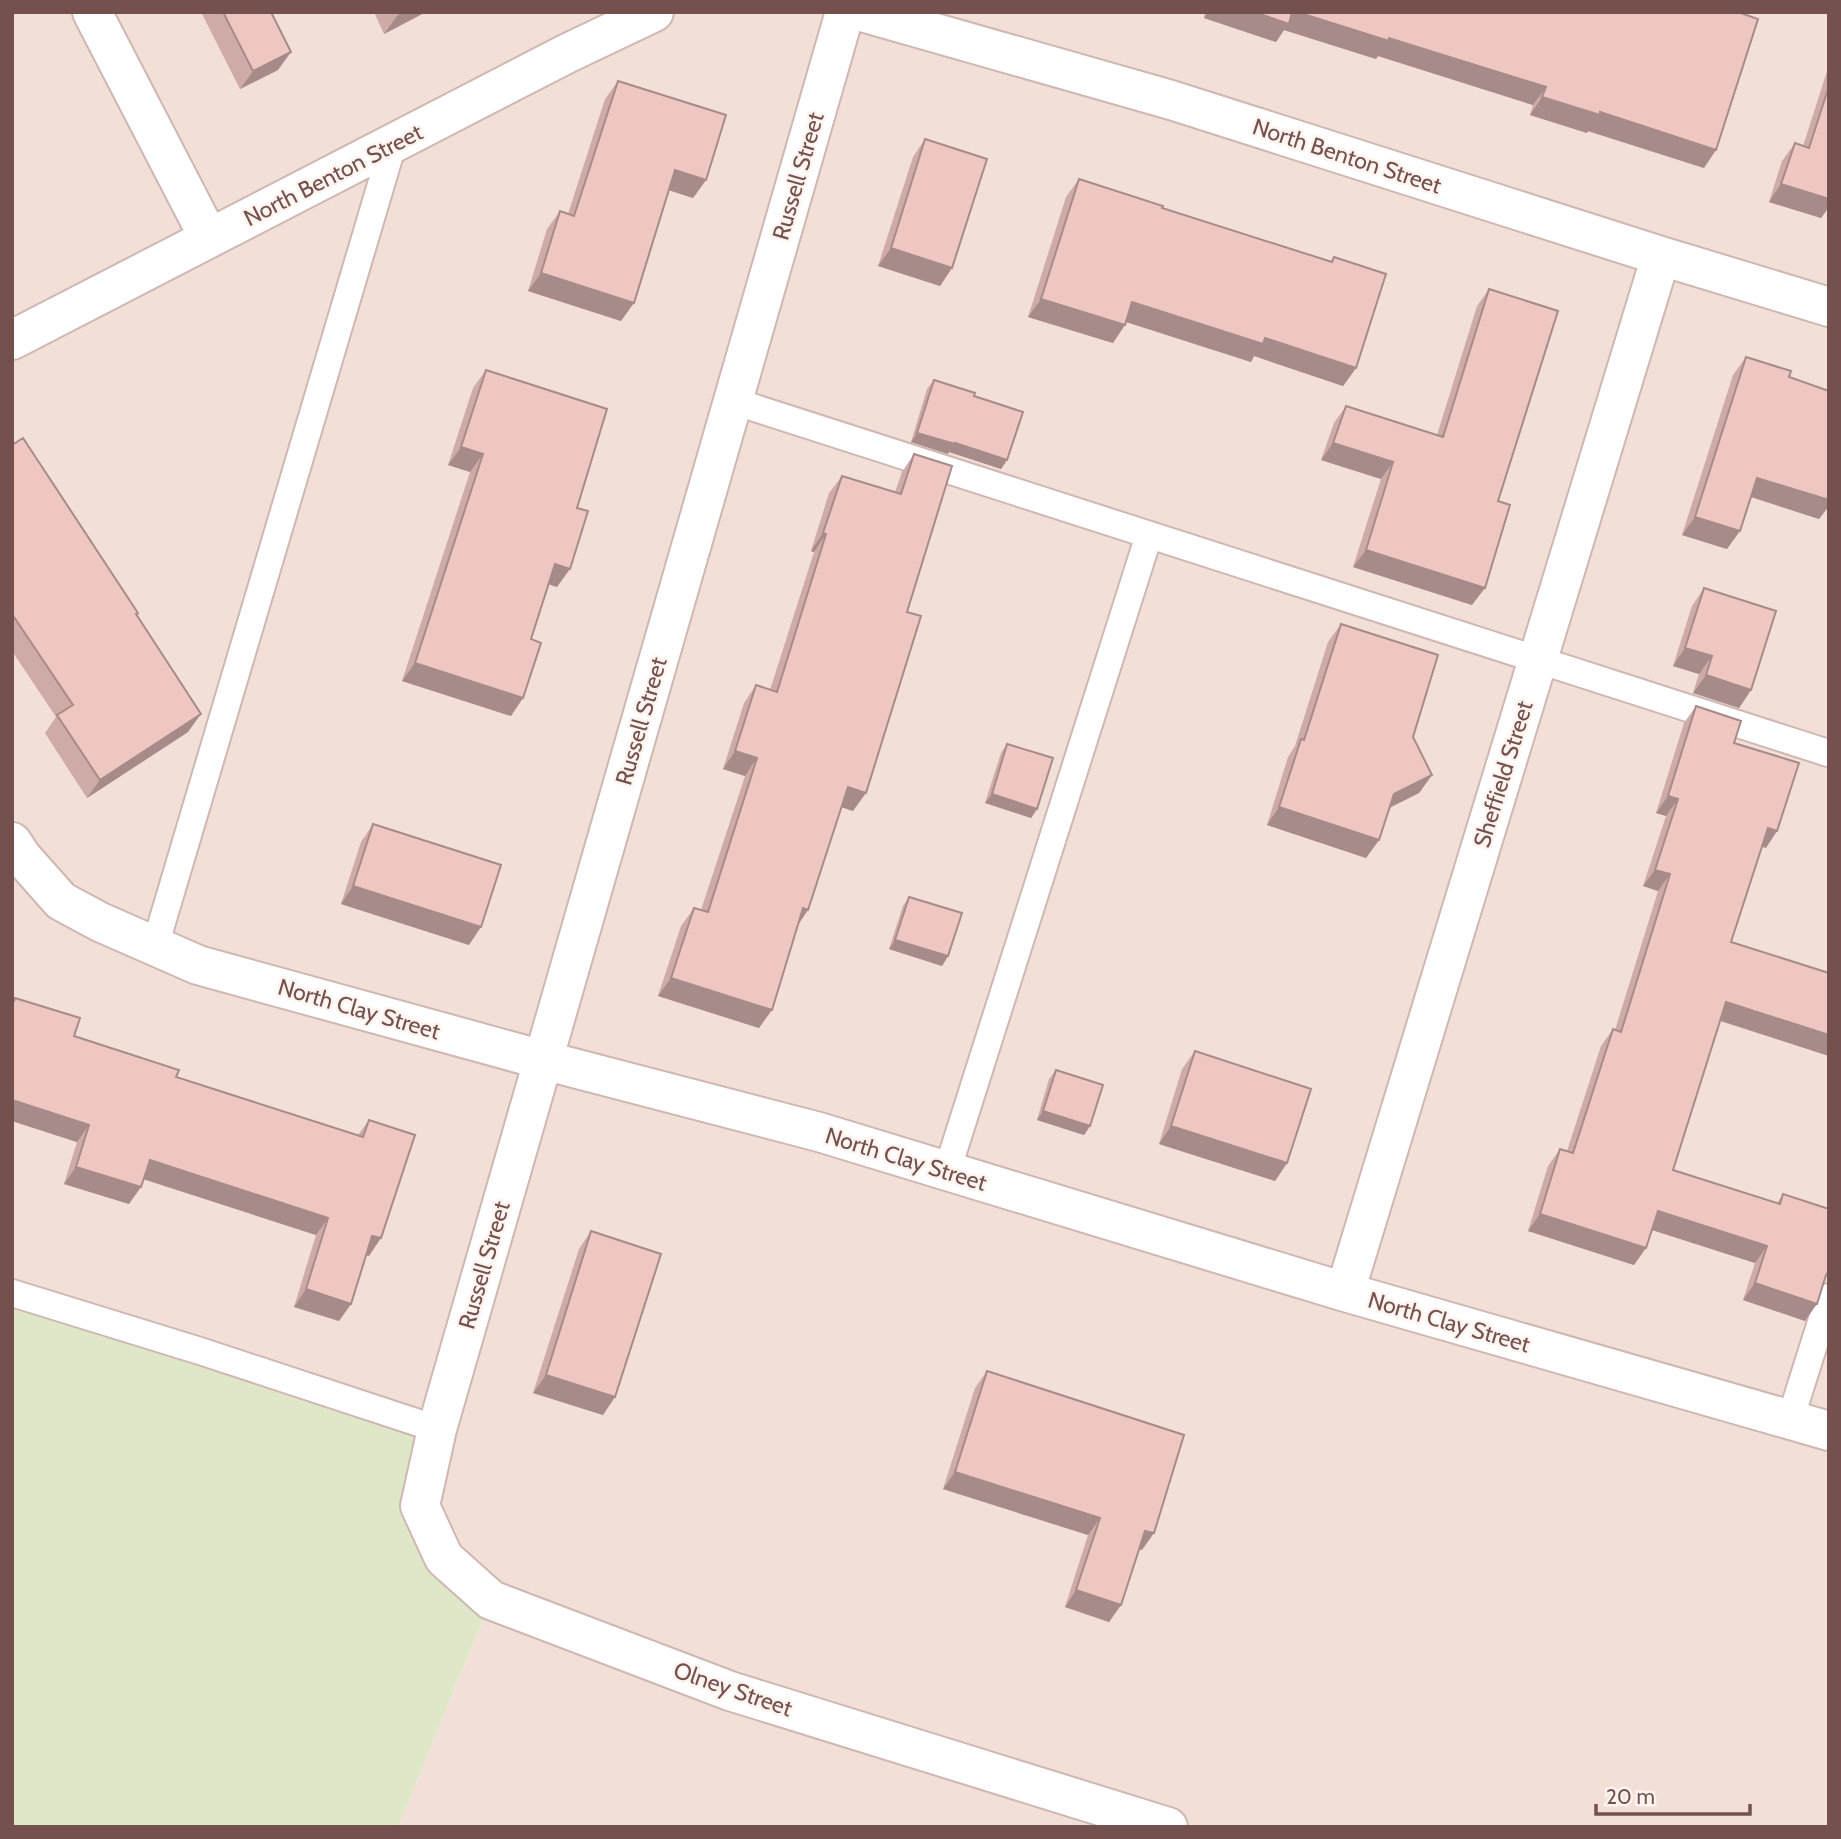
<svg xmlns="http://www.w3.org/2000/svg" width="1841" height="1839" viewBox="0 0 1841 1839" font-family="Cabin,sans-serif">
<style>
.residential{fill:#f2dfd8}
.green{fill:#dee8c8}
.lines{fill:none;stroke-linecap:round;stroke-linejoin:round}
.service-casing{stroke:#cfb7b2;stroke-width:30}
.minor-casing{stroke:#cfb7b2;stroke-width:42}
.service{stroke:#fff;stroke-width:26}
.minor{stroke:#fff;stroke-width:38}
.wall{fill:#ceaba7}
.shaded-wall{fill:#a78b88}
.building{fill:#efc7c2;stroke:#a78b88;stroke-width:2}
.labels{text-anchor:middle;stroke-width:5;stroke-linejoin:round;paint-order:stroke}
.street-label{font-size:23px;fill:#74514e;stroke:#fef4ef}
</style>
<rect width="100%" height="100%" fill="#fbefe9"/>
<path class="residential" d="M12,12H1829V1827H398L491,1601L12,1293Z"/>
<path class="green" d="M12,1293L437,1429L420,1506L491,1600L398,1827H12Z"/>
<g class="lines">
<defs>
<path id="service" d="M733,401L1828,753
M155,946L393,144
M947,1171L1149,535
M12,1293L200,1351L437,1429
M1790,1420L1829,1297"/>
<path id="minor" d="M92,12L209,238
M845,12L437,1429L420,1506L444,1558L491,1600L730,1691L1168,1827
M862,12L1171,100L1661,256L1829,307
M12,340L568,53L654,12
M12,842L22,857L61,901L100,922L198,965L543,1060L819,1132L1345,1292L1829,1431
M1345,1292L1661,256"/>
</defs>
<use href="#service" class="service-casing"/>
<use href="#minor" class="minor-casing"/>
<use href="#service" class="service"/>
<use href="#minor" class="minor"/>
</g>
<path class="wall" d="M201,12H271L278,70L240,89Z
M374,12H426L384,34Z
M1205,12H1738L1704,168L1588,131L1587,133L1530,115L1533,105L1378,56L1376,59L1284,30L1276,42L1204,18Z
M1829,65V207L1821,218L1769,202L1782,161L1795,143L1803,146Z
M618,81L706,180L693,198L669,190L621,321L528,291L547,229L560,211L568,214L605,99Z
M925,139L952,268L940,286L878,266L913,157Z
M1079,179L1162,208L1331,261L1334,257L1356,368L1343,386L1254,356L1251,362L1126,322L1113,343L1028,317L1066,197Z
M1489,289L1498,501L1472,605L1353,567L1381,479L1321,460L1334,423L1346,406L1437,435L1477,306Z
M1746,357L1789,377L1829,391V506L1819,519L1751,497L1727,549L1682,535L1733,375Z
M486,370L577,508L557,587L548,584L531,639L511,716L402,681L470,472L448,465L473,388Z
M934,380L974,396L1007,460L1001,469L949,452L948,454L911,442L927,389Z
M12,445L137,615L188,732L87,798L45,733L56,717L12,651Z
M914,454L907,612L853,811L841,807L759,1028L658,996L681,926L694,908L701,910L745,776L723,769L744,703L756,685L770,690L814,552L811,551L829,493L842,476L895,492L902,472Z
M1704,588L1751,690L1739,708L1693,693L1699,674L1673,666L1692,606Z
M1341,624L1413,737L1432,775L1419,793L1389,808L1379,840L1366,858L1267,825L1288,757L1295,746L1328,642Z
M1696,706L1734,743L1766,848L1762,847L1731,942L1829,973V1056L1720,1021L1673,1170L1777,1203L1783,1194L1824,1282L1805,1321L1743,1300L1755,1263L1652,1230L1634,1265L1528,1231L1548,1166L1560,1149L1567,1151L1601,1046L1613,1029L1615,1030L1658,891L1643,886L1666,816L1656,813L1684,723Z
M1007,744L1037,809L1031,818L985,803L1001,753Z
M373,824L469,945L341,904L361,842Z
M909,897L948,956L942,966L889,949L903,906Z
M15,998L74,1036L176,1077L358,1135L369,1120V1256L366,1255L351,1304L339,1321L294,1307L316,1235L143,1179L129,1204L64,1184L77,1142L12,1121V1001Z
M1195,1051L1287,1163L1275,1181L1159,1144L1182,1069Z
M1056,1070L1090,1126L1084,1135L1037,1120L1049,1079Z
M591,1231L603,1415L533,1393L579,1249Z
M987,1371L1142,1550L1139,1549L1121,1605L1109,1622L1065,1607L1088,1535L943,1489L975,1388Z"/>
<path class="shaded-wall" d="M403,12H426L384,34L397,16Z
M1208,12H1297L1389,38L1546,87L1533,105L1378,56L1376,59L1284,30L1276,42L1204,18Z
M291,52L278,70L240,89L253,71Z
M1542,97L1600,112L1716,150L1704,168L1588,131L1587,133L1530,115Z
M675,170L706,180L693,198L662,188Z
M1781,184L1829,197V207L1821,218L1769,202Z
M891,248L952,268L940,286L878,266Z
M541,273L634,303L621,321L528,291Z
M1041,299L1125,325L1113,343L1028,317Z
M1132,302L1265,338L1356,368L1343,386L1254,356L1251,362L1120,320Z
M917,433L955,443L1007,460L1001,469L949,452L948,454L911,442Z
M1333,443L1393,462L1381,479L1321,460Z
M461,447L483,454L470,472L448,465Z
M1757,478L1829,500V506L1819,519L1745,495Z
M1695,517L1740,531L1727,549L1682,535Z
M823,533L826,534L814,552L811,551Z
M1366,550L1485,588L1472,605L1353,567Z
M555,564L570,569L557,587L542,582Z
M1685,648L1712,656L1699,674L1673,666Z
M415,663L523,698L511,716L402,681Z
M1706,675L1751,690L1739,708L1693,693Z
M201,714L188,732L87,798L100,780Z
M735,751L757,758L745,776L723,769Z
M1432,775L1419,793L1381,812L1394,794Z
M848,787L866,793L853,811L835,805Z
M992,794L1037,809L1031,818L985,803Z
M1668,796L1678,799L1666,816L1656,813Z
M1279,807L1379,840L1366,858L1267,825Z
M1768,828L1777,831L1766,848L1757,845Z
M1655,870L1670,874L1658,891L1643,886Z
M353,886L481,927L469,945L341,904Z
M803,908L808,910L796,928Z
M895,940L948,956L942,966L889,949Z
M671,978L772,1010L759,1028L658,996Z
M1726,1002L1829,1035V1056L1715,1019Z
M12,1100L89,1125L77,1142L12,1121Z
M1043,1111L1090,1126L1084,1135L1037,1120Z
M1171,1126L1287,1163L1275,1181L1159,1144Z
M150,1160L328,1218L316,1235L137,1177Z
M76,1167L141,1187L129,1204L64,1184Z
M1658,1211L1767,1246L1755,1263L1646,1228Z
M1540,1214L1646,1248L1634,1265L1528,1231Z
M372,1236L381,1238L369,1256L360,1253Z
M1755,1283L1817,1304L1805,1321L1743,1300Z
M306,1289L351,1304L339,1321L294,1307Z
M546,1375L615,1397L603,1415L533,1393Z
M955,1472L1100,1518L1088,1535L943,1489Z
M1145,1531L1154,1533L1142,1550L1133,1547Z
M1076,1590L1121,1605L1109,1622L1065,1607Z"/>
<path class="building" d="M223,12H271L291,52L253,71Z
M1254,12H1292L1289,24Z
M1297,12H1738L1758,19L1716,150L1600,112V115L1542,97L1546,87L1389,38V41Z
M618,81L726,115L706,180L675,170L634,303L541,273L560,211L574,216Z
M1829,86V199L1781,184L1795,143L1809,148Z
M925,139L987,159L952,268L891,248Z
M1079,179L1163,206L1162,208L1332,262L1334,257L1386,274L1356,368L1265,338L1263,344L1132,302L1125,325L1041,299Z
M1489,289L1558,311L1498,501L1510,505L1485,588L1366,550L1393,462L1333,443L1346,406L1443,437Z
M1746,357L1791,371L1789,377L1829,391V500L1757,478L1740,531L1695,517Z
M486,370L607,409L577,508L588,511L570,569L555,564L531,639L541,643L523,698L415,663L483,454L461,447Z
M934,380L975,393L974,396L1023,412L1007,460L955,443V444L917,433Z
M23,438L138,613L136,614L201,714L100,780L57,715L73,705L12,614V445Z
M914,454L952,466L907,612L921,616L866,793L848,787L808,910L803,908L772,1010L671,978L694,908L708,912L757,758L735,751L756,685L777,692L826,534L823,533L842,476L901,494Z
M1704,588L1776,611L1751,690L1706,675L1712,656L1685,648Z
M1341,624L1438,655L1413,737L1432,775L1394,794L1379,840L1279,807L1301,739L1304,740Z
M1696,706L1741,721L1734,743L1799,763L1777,831L1768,828L1731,942L1829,973V1035L1726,1002L1673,1170L1780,1204L1783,1194L1829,1209V1271L1826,1275L1817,1304L1755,1283L1767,1246L1658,1211L1646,1248L1540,1214L1560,1149L1573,1153L1613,1029L1621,1032L1670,874L1655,870L1678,799L1668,796Z
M1007,744L1053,758L1037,809L992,794Z
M373,824L501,865L481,927L353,886Z
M909,897L962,913L948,956L895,940Z
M15,998L80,1018L74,1036L179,1070L176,1077L363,1137L369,1120L415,1135L381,1238L372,1236L351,1304L306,1289L328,1218L150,1160L141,1187L76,1167L89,1125L12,1100V1005Z
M1195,1051L1311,1089L1287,1163L1171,1126Z
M1056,1070L1103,1085L1090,1126L1043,1111Z
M591,1231L661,1254L615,1397L546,1375Z
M987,1371L1184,1435L1154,1533L1145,1531L1121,1605L1076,1590L1100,1518L955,1472Z"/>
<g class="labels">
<g class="street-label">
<text transform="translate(1347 156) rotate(18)" y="8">North Benton Street</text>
<text transform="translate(333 175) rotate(-27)" y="8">North Benton Street</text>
<text transform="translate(798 176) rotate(-74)" y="8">Russell Street</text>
<text transform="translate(641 721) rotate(-74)" y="8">Russell Street</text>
<text transform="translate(1503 774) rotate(-73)" y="8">Sheffield Street</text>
<text transform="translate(359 1009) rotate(16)" y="8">North Clay Street</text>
<text transform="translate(906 1159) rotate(17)" y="8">North Clay Street</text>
<text transform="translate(484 1265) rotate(-74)" y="8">Russell Street</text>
<text transform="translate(1449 1322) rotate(16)" y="8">North Clay Street</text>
<text transform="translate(733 1689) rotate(19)" y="8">Olney Street</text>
</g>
</g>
<rect width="1841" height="1839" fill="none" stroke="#74514e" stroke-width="28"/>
<path d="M1596 1804v10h154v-10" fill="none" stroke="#74514e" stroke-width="3.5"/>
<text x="1606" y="1804" font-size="21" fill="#74514e" stroke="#fef4ef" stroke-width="5" paint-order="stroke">20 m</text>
</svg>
